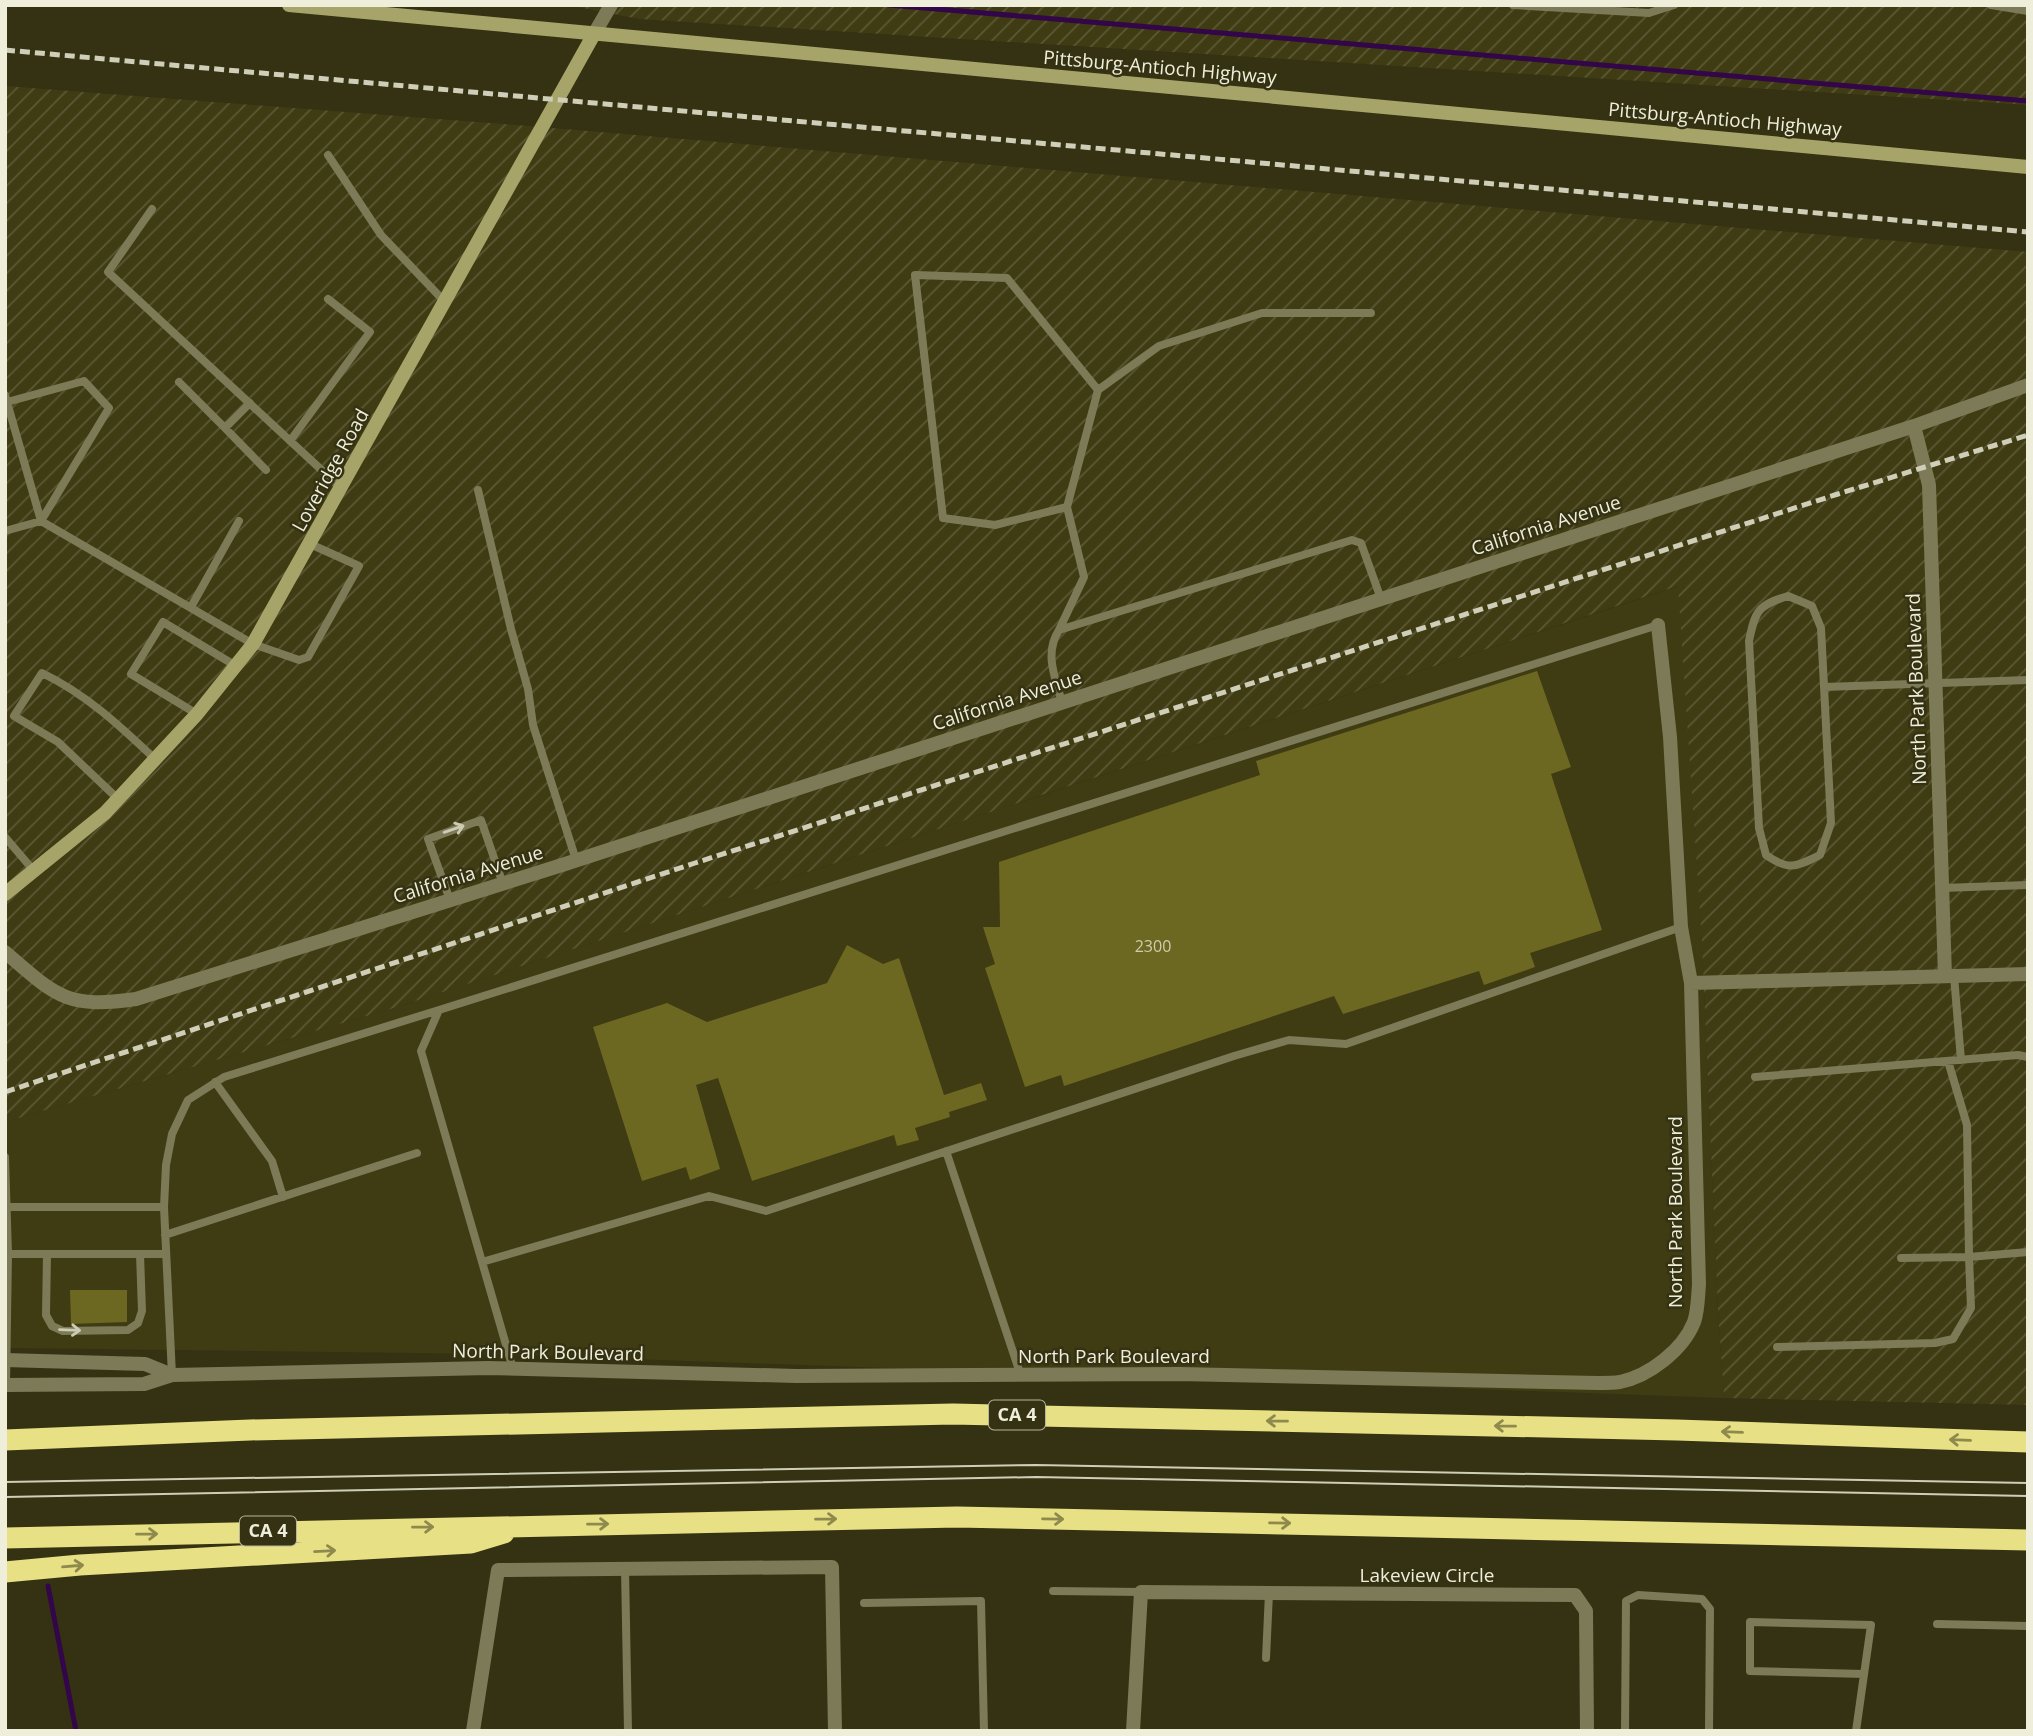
<svg xmlns="http://www.w3.org/2000/svg" width="2033" height="1736" viewBox="0 0 2033 1736" font-family="'Open Sans',sans-serif">
<style>
.built{fill:#3f3b13}
.industrial{fill:url(#industrial-furrows)}
.lines{fill:none;stroke-linecap:round;stroke-linejoin:round}
.stream{stroke:#320648;stroke-width:5}
.building{fill:#6d6821}
.service{stroke:#7c7a57;stroke-width:8}
.minor{stroke:#7c7a57;stroke-width:14}
.tertiary{stroke:#7c7a57;stroke-width:14}
.secondary{stroke:#a7a46a;stroke-width:14}
.motorway{stroke:#e7e085;stroke-width:21}
.tram{stroke:#cfceb9;stroke-width:2}
.rail{stroke:#cfceb9;stroke-width:5;stroke-dasharray:10 5;stroke-linecap:butt}
.oneway{stroke:#cccbb3}
.oneway2{stroke:#8e894c}
.labels{text-anchor:middle;stroke-width:5;stroke-linejoin:round;paint-order:stroke}
.number-label{font-size:16px;fill:#ceccac}
.shield{fill:#343212;stroke:#b6b69f;stroke-width:2}
.shield-label{font-size:18px;font-weight:bold;fill:#eeeedb}
.street-label{font-size:19px;fill:#eeeedb;stroke:#343212}
</style>
<defs>
<pattern id="industrial-furrows" width="10" height="10" patternUnits="userSpaceOnUse" patternTransform="scale(1.75)"><rect width="10" height="10" fill="#3f3b13"/><path d="M-1 1l2-2M0 10L10 0M9 11l2-2" fill="none" stroke="#5b5835"/></pattern>
</defs>
<rect width="100%" height="100%" fill="#343212"/>
<path class="built" d="M1679,586L1702,944L1718,1311L1724,1398L495,1354L5,1348V1122L394,1008Z"/>
<path class="industrial" d="M568,5H2028V105L639,19Z
M5,86L516,125L2028,252V1405L1724,1398L1718,1311L1702,944L1678,586L394,1008L5,1122Z"/>
<g class="lines">
<path class="stream" d="M889,5L2028,101
M48,1586L76,1731"/>
</g>
<path class="building" d="M1537,671L1571,767L1551,774L1602,930L1530,953L1535,967L1484,985L1479,971L1343,1014L1334,996L1064,1086L1061,1075L1025,1087L985,968L995,964L983,927H1000L999,862L1260,775L1256,761Z
M847,945L883,964L899,958L944,1095L981,1083L987,1100L949,1112L950,1117L915,1128L919,1140L897,1146L894,1135L752,1181L718,1078L696,1085L720,1169L690,1180L686,1167L642,1181L593,1027L667,1003L707,1022L827,983Z
M70,1290H127V1322L71,1324Z"/>
<g class="lines">
<path class="service" d="M1513,5L1649,13L1674,5
M1991,5L2028,11
M328,155L381,235L445,302
M152,209L108,272L341,488
M179,382L225,428L250,403
M1098,390L1159,346L1262,313H1371
M5,395L41,521L5,531
M7,402L84,381L109,408L41,521L253,644L299,660L308,657L359,566L310,544
M225,428L266,470
M290,441L370,332L328,299
M478,490L511,629L528,689L533,725L576,860
M1788,596L1812,606L1821,628L1831,823L1820,855C1796,867 1789,871 1766,855L1759,828L1749,641C1755,611 1758,605 1788,596Z
M191,607L239,521
M1059,630L1084,577L1067,507L995,525L943,518L915,275L1007,278L1098,390L1067,507
M1824,687L2028,680
M1062,702C1055,678 1044,653 1059,630L1352,540L1361,543L1381,599
M197,714L131,674L163,622L236,666
M118,799L58,742L14,716L42,673C86,694 120,726 155,759
M5,837L34,871
M1942,888L2028,885
M450,900L428,839L481,820L503,884
M1954,976L1961,1060
M1948,1061L1967,1125L1969,1257L2028,1252
M1755,1077L2018,1055L2028,1057
M215,1082L272,1161L283,1197
M946,1151L1021,1376
M5,1157L8,1254L6,1385
M8,1207H164L172,1375
M164,1207L166,1165L172,1134L188,1100L224,1077L439,1010
M165,1235L417,1153
M8,1254H166
M47,1254L46,1315L52,1326L63,1331L128,1330L138,1323L142,1311L140,1254
M482,1262L709,1196L766,1211L1234,1056L1289,1040L1346,1044L1681,927
M1777,1347L1935,1343L1953,1339L1971,1308L1969,1257L1901,1258
M513,1369L421,1051L439,1010L1658,625
M625,1569L628,1731
M1053,1591L1141,1592
M864,1603L981,1601L984,1731
M1937,1624L2028,1626
M1266,1658L1269,1593
M1625,1731L1626,1601L1638,1595L1702,1599L1710,1609L1709,1731
M1856,1731L1871,1625L1750,1622V1671L1864,1674"/>
<path class="minor" d="M1914,426L1929,485L1945,976
M5,952C56,996 66,1009 136,999L562,865L1914,426L2028,385
M1691,983L2028,974
M5,1360L145,1364L172,1375
M5,1385L144,1384L172,1375L488,1368L796,1376L1180,1374L1598,1383C1605,1383 1613,1383 1620,1382C1649,1376 1683,1350 1694,1322C1698,1311 1698,1296 1699,1284L1691,983L1681,927L1670,737L1658,625
M473,1731L498,1570L832,1567L835,1731
M1133,1731L1141,1592L1575,1595L1586,1611L1587,1731"/>
<path class="tertiary" d="M594,34L611,5"/>
<path class="secondary" d="M289,5L2028,167
M5,894L105,813L197,714L253,644L594,34"/>
<path class="motorway" d="M5,1440L250,1430L953,1414L1677,1430L2028,1442
M5,1538L957,1517L2028,1540
M5,1572L80,1565L471,1543L504,1533"/>
<path class="tram" d="M5,1482L1036,1465L2028,1483
M5,1497L1036,1477L2028,1496"/>
<path class="rail" d="M5,50L2028,232
M5,1092L695,863L1838,494L2028,435"/>
</g>
<defs><path id="oneway-shaft" d="M-6 0H5M1.5-3L5.5 0L1.5 3" fill="none" stroke-width="1.6" stroke-linecap="round" stroke-linejoin="round" transform="scale(1.75)"/></defs>
<g class="oneway">
<use href="#oneway-shaft" transform="translate(454 829) rotate(-19)"/>
<use href="#oneway-shaft" transform="translate(70 1330) rotate(2)"/>
</g>
<g class="oneway2">
<use href="#oneway-shaft" transform="translate(1277 1421) rotate(-179)"/>
<use href="#oneway-shaft" transform="translate(1505 1426) rotate(-179)"/>
<use href="#oneway-shaft" transform="translate(1732 1432) rotate(-178)"/>
<use href="#oneway-shaft" transform="translate(1960 1440) rotate(-178)"/>
<use href="#oneway-shaft" transform="translate(826 1519) rotate(-1)"/>
<use href="#oneway-shaft" transform="translate(1053 1519) rotate(1)"/>
<use href="#oneway-shaft" transform="translate(1280 1523) rotate(1)"/>
<use href="#oneway-shaft" transform="translate(598 1524) rotate(-1)"/>
<use href="#oneway-shaft" transform="translate(423 1527) rotate(-1)"/>
<use href="#oneway-shaft" transform="translate(147 1534) rotate(-1)"/>
<use href="#oneway-shaft" transform="translate(325 1551) rotate(-3)"/>
<use href="#oneway-shaft" transform="translate(73 1566) rotate(-5)"/>
</g>
<g class="labels">
<g class="number-label">
<text x="1153" y="952">2300</text>
</g>
<g class="shield">
<rect x="989" y="1400.5" width="56" height="29" rx="5"/>
<rect x="240" y="1516.5" width="56" height="29" rx="5"/>
</g>
<g class="shield-label">
<text x="1017" y="1421">CA 4</text>
<text x="268" y="1537">CA 4</text>
</g>
<g class="street-label">
<text transform="translate(1160 67) rotate(5)" y="7">Pittsburg-Antioch Highway</text>
<text transform="translate(1725 119) rotate(5)" y="7">Pittsburg-Antioch Highway</text>
<text transform="translate(330 470) rotate(-61)" y="7">Loveridge Road</text>
<text transform="translate(1546 525) rotate(-18)" y="7">California Avenue</text>
<text transform="translate(1916 689) rotate(-92)" y="7">North Park Boulevard</text>
<text transform="translate(1007 700) rotate(-18)" y="7">California Avenue</text>
<text transform="translate(468 874) rotate(-17)" y="7">California Avenue</text>
<text transform="translate(1675 1212) rotate(-90)" y="7">North Park Boulevard</text>
<text transform="translate(548 1352) rotate(1)" y="7">North Park Boulevard</text>
<text x="1114" y="1363">North Park Boulevard</text>
<text x="1427" y="1582">Lakeview Circle</text>
</g>
</g>
<rect width="2033" height="1736" fill="none" stroke="#eeeedb" stroke-width="14"/>
</svg>
